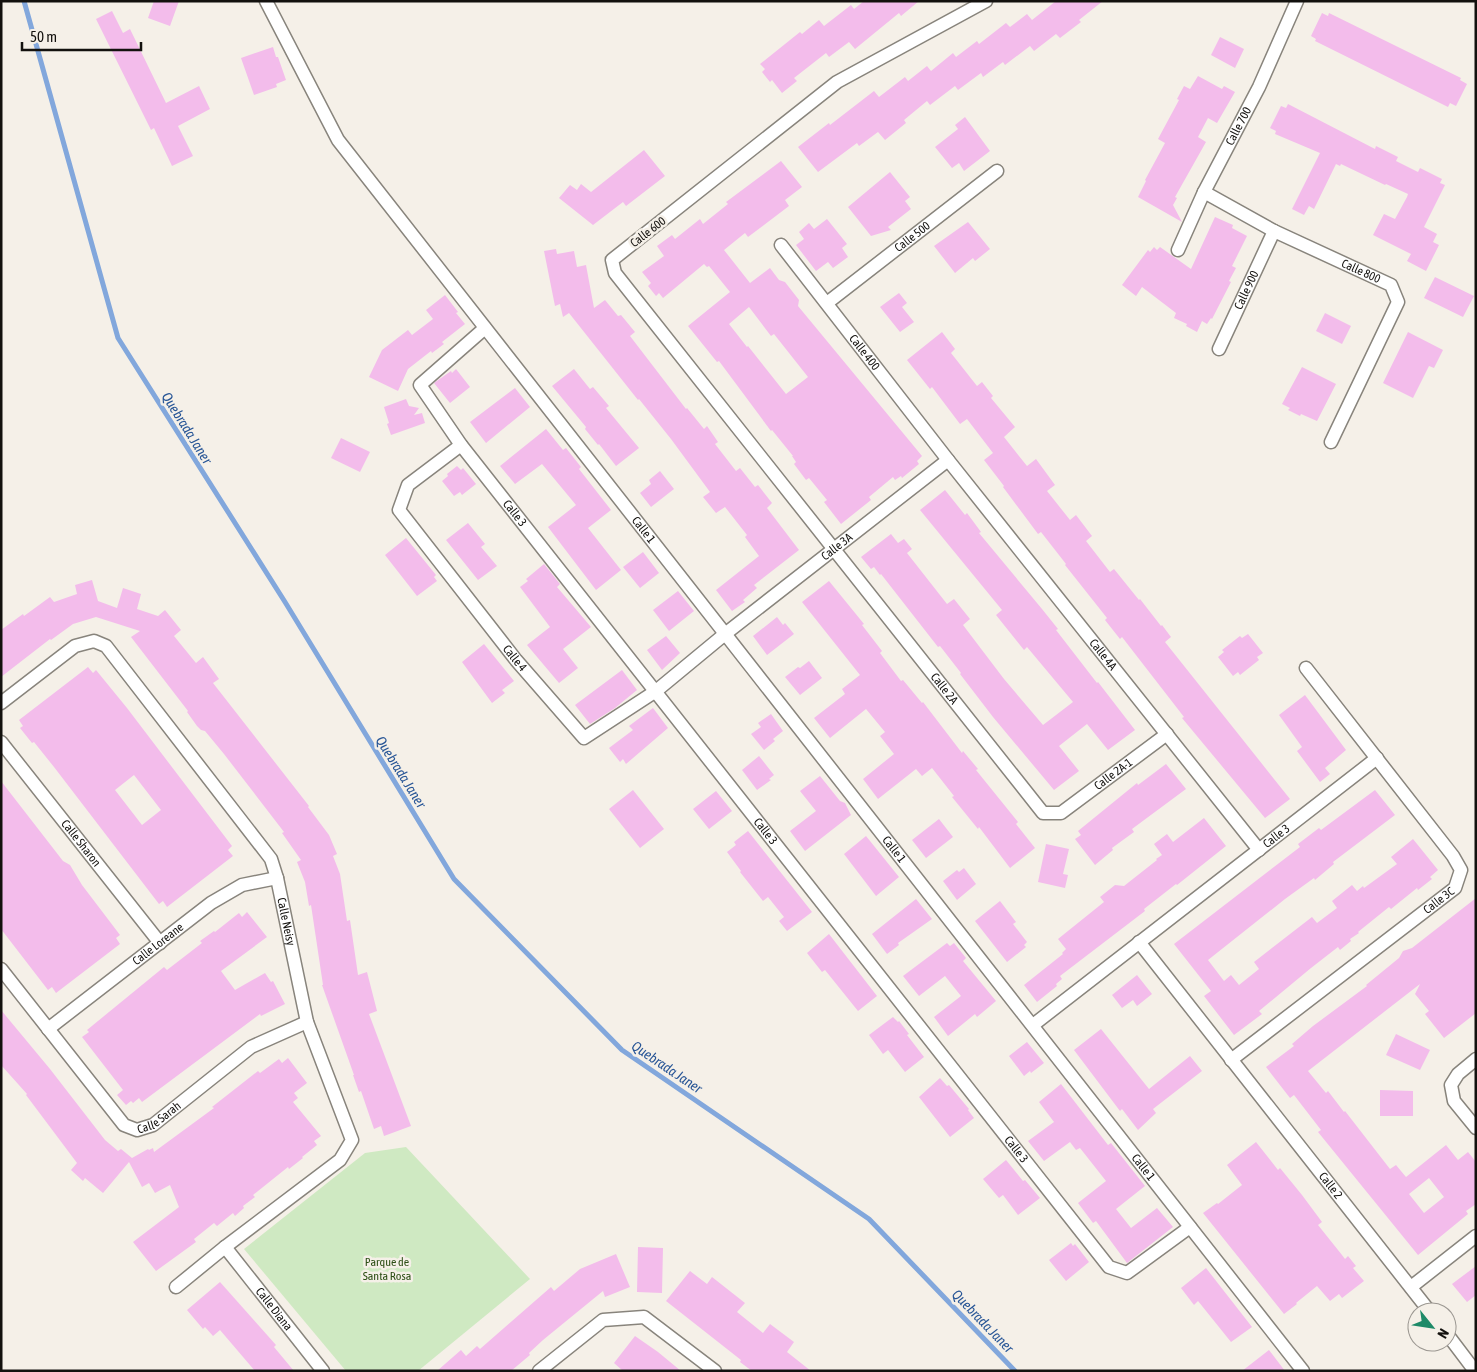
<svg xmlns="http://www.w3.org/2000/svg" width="1477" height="1372" viewBox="0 0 1477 1372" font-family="'Asap Condensed',sans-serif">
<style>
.green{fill:#cfe9c2}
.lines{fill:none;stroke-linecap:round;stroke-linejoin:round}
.stream{stroke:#82a7dc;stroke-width:5}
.building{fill:#f3bceb;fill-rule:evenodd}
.street-casing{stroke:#88847c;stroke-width:15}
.street{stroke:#fff;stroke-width:12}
.labels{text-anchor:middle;stroke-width:5;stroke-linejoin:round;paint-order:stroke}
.street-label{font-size:12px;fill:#13110e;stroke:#f5f0e8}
.park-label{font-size:12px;fill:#2c4e15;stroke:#f5f0e8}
.water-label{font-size:14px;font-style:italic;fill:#275596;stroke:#f5f0e8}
</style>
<rect width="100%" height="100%" fill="#f5f0e8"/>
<path class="green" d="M406,1147L530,1279L418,1371H346L244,1249L365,1153Z"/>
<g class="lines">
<path class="stream" d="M24,1L118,338L285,602L454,879L622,1050L869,1219L1015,1371"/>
</g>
<path class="building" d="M154,1H179L170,26L148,18Z
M864,1H919L901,16L899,13L855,49L849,42L829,57L826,53L794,78L797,81L782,93L772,80L770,82L762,72L765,69L760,64L800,32L802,34L819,20L824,26L851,5L854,9Z
M1056,1H1103L1079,20L1081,22L1060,38L1056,34L1034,51L1030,46L1005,65L1003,62L983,77L981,73L958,90L955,86L930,105L927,101L904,120L906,123L885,140L878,132L859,146L857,143L818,172L798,147L829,123L830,125L874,91L879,97L905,77L908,81L927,66L931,71L953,53L956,57L977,41L979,44L1006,23L1010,27L1027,14L1032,20Z
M112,11L123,33L130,29L166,103L199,86L210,109L178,126L193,156L172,166L154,128L151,130L96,19Z
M1322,13L1328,16L1329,13L1461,78L1460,80L1467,84L1456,106L1450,103L1448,107L1315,41L1316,39L1311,36Z
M1220,37L1244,49L1235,68L1211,55Z
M273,47L276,57H278L286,80L276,84L277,87L254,95L241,58Z
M1198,76L1222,89L1224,86L1235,92L1217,123L1208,118L1198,137L1206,142L1175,197L1177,198L1173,205L1182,222L1138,197L1146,181L1145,180L1165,143L1158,139L1179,100L1177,99L1184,86L1190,89Z
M1288,104L1375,149L1376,146L1398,157L1396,161L1418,172L1420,168L1442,179L1440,183L1445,185L1424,227L1437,234L1433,242L1439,245L1426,271L1407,261L1411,254L1373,235L1384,214L1395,219L1407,197L1408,194L1386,184L1385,185L1341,164L1340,166L1336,164L1314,209L1309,206L1304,215L1292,209L1320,153L1275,134L1276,131L1270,128L1281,106L1286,108Z
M965,117L990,151L964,171L959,163L952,168L935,147L958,129L955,125Z
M644,150L665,176L626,206L623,202L593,225L559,198L570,185L577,190L581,184L591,192Z
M781,161L802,187L785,200L789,206L748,237L745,233L724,250L750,283L770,268L779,280L785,282L799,300L798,306L922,456L917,461L919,464L902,478L901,476L895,480L893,477L869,497L871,500L841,524L824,502L827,500L809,478L806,480L794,464L796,462L792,456H793L772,430L771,431L719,361L717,362L688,326L730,292L709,266L707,267L704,264L663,298L659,293L656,296L648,286L651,283L642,272L664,256L657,246L672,235L675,239L700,219L703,224L728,204L726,202ZM749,307L771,336L774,334L808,377L786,394L748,346L747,347L729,324Z
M890,172L910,197L905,201L911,209L888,227L891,230L871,236L848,207Z
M1215,217L1233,225L1232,228L1247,236L1232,266L1236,268L1229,281L1231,282L1212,319L1211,318L1207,324L1202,321L1197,332L1186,326L1187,324L1174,318L1176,313L1142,287L1136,296L1122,285L1148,250L1150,252L1154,247L1157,250L1160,247L1191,269Z
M827,219L847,244L842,248L848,257L833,268L828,262L816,271L796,245L804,239L799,232L809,223L814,229Z
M968,222L990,249L975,261L973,258L955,273L934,246Z
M556,249L557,254L574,251L577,267L586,265L594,308L605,300L618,316L621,315L635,332L630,336L686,409L687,408L704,429L707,426L718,442L715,444L736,471L740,468L755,487L758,485L772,503L767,508L799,550L754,585L757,588L743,600L745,602L732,611L716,590L759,556L745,537L747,535L725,507L716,513L703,497L710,492L671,439L639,399L638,400L569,313L563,317L560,304L555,306L544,251Z
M1435,277L1474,296L1463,317L1424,298Z
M899,293L907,303L902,307L914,322L900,332L880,307Z
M445,295L458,312L456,313L465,324L442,342L444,344L432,353L431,351L408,369L398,391L369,377L382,350L408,330L412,335L433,319L426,310Z
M1325,313L1351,326L1342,344L1316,331Z
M942,332L955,349L951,353L977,386L982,382L993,396L991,398L1015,427L1004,437L1027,466L1036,459L1055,485L1047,491L1070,520L1076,515L1092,536L1086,541L1110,572L1114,569L1139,600L1140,599L1161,626L1162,625L1171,637L1165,642L1290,799L1265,818L1182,718L1184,717L1122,637L1120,639L1105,620L1107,618L1065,565L1066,564L1041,532L1038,534L1003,487L1004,486L984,460L993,453L967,419L960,424L932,387L930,389L907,360Z
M1408,332L1443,350L1434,368L1429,366L1413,398L1383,383Z
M1302,367L1336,384L1317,421L1301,414L1300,416L1288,410L1290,408L1282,404Z
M456,369L470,387L450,403L434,383L451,371L452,373Z
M574,369L590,389L593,387L609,406L606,408L639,448L616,466L599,444L598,445L585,429L586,427L552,386Z
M515,388L530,407L486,443L470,422Z
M406,399L409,406L419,408L414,415L422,413L425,423L391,435L387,424L389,423L384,407Z
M546,429L563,450L566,448L581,467L579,469L611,510L588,528L621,570L596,590L548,527L576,505L542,464L515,484L500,466Z
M341,438L370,452L360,472L331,458Z
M457,466L461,470L463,468L476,484L462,495L460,492L454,496L442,481L448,476L447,474Z
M660,471L674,489L651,507L640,493L651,484L649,480Z
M945,490L965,515L967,513L981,532L979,533L1042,609L1058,629L1056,630L1097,683L1098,682L1135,730L1108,750L1087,724L1059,746L1079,771L1054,790L993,717L960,674L961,673L940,646L938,647L881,574L880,575L874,567L871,569L861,557L891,534L898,543L904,539L912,549L907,553L947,604L954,599L970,619L963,625L1004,679L1043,725L1073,702L1027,647L1024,650L996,615L1002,610L920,510Z
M468,523L485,544L481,547L497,566L478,580L446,540Z
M406,538L436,575L434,577L437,581L417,596L385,555Z
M643,552L659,573L640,588L623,567Z
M544,564L560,584L557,587L591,627L563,649L578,668L559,683L527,645L550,627L520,587L528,581L526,579Z
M92,580L98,601L117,608L123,588L141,594L137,609L158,616L165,610L181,630L174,636L196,663L203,657L219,679L213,683L309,806L308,807L329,835L337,854L333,856L340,874L347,921L350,920L358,975L367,972L377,1011L369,1014L411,1126L384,1136L381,1126L374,1129L361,1091L359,1092L353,1075H354L322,985H323L311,905L309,906L305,882L297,862L301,860L282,833L284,832L224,754L205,731L201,730L197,726L187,712L188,711L131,637L140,631L96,617L73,624L51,640L50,639L1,677V630L23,614L24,616L50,597L54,602L77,594L75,585Z
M829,581L864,624L862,625L882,651L880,653L901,681L903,680L922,703L923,702L962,753L963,751L978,769L976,770L1018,822L1016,824L1035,848L1010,868L979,827L978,829L952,797L954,796L932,768L922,776L916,769L878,799L863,779L894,754L880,736L885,732L866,709L830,738L814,718L845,694L842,689L860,675L802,602Z
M678,591L694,611L669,631L653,610Z
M777,617L783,625L785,623L794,634L767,655L753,636Z
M1248,634L1263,653L1257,657L1259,660L1240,675L1238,672L1233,676L1218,657L1224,652L1222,650L1240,636L1242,638Z
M666,636L680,653L662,670L647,650Z
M484,644L514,681L502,690L505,693L492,703L462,662Z
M809,661L822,678L800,695L785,677L798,667L800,668Z
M88,667L93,673L96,670L127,708L232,846L228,850L233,856L167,907L163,901L159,904L54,767L34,742L32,743L20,728L23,726L19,720ZM134,775L161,810L142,825L115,790Z
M622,670L637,690L615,708L590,724L575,705Z
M1305,695L1346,750L1325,768L1330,774L1320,782L1297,751L1302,747L1279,715Z
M653,708L668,728L626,764L623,759L620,762L609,748L633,730L629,726Z
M771,714L783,731L773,739L775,741L764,750L751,734L761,727L758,723Z
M759,756L774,775L769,779L771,780L757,790L742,770Z
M1166,764L1186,789L1132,829L1134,832L1112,848L1113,850L1095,865L1075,839L1081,835L1078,831L1137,783L1138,785Z
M820,776L840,801L845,803L851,815L805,851L790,831L816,811L800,791Z
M1,781L63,861L70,865L82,885L120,935L116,938L120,944L56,993L52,987L48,990L1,929Z
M633,790L664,829L640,848L609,809Z
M1375,790L1395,815L1333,862L1334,864L1315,880L1314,878L1285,899L1208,960L1224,981L1231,975L1239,985L1259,969L1254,962L1312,917L1317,923L1337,908L1332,901L1352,885L1357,891L1363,886L1364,888L1397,864L1391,857L1413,839L1438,870L1430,877L1432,879L1418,890L1417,888L1391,909L1389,907L1358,932L1359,933L1350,939L1351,941L1340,950L1338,947L1311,968L1259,1011L1262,1014L1234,1035L1204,996L1211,991L1174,944L1300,847L1298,844L1319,828L1321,830Z
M716,791L732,811L709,829L693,809Z
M1204,818L1226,846L1177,885L1176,884L1144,909L1145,911L1060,976L1062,979L1056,984L1057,986L1037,1002L1024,985L1063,954L1062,953L1066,949L1058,939L1104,902L1100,897L1115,885L1124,886L1157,860L1156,859L1162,855L1154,844L1167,834L1173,842Z
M939,819L953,837L926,858L912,840Z
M748,831L812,912L787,931L779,921L784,917L768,897L763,901L740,872L741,871L727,852L736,845L734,842Z
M866,836L899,877L876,896L844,854Z
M1046,844L1069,849L1063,874L1068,875L1065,888L1038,882Z
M964,868L976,884L957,900L943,881L957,870L959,872Z
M1476,898V1013L1444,1038L1425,1014L1429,1011L1415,994L1420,984L1308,1071L1326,1093L1328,1091L1344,1112L1345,1111L1390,1169L1396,1165L1406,1177L1446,1145L1458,1160L1468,1152L1476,1162V1204L1466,1211L1468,1214L1418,1255L1318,1132L1321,1130L1294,1095L1290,1098L1266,1067L1294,1046L1292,1044L1313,1026L1367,986L1366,985L1399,958L1403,951L1412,948ZM1429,1178L1444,1197L1424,1213L1409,1194Z
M916,899L932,919L898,943L899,945L887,954L872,934Z
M1000,901L1016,922L1013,924L1027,942L1024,945L1026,947L1007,962L975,921Z
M247,912L267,937L221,971L235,990L265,973L271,982L273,981L285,1004L261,1016L260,1014L142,1102L139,1098L133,1103L131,1101L126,1105L117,1095L123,1090L82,1037L89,1032L87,1030L164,967L167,970L202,943L200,941L214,931L215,932L239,913L242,917Z
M829,934L877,996L858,1011L825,970L822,972L807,953Z
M947,943L950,946L954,943L966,958L963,961L996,1001L977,1017L975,1014L948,1036L934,1017L961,996L945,976L919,996L903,976Z
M1137,975L1152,994L1137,1006L1133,1000L1122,1008L1112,995Z
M1,1010L50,1069L105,1140L118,1151L121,1149L132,1158L148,1149L149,1150L153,1148L154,1152L214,1108L212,1107L258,1071L260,1073L279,1059L282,1063L288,1058L307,1083L294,1093L298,1098L293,1102L321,1136L314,1141L317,1145L302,1157L303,1158L289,1169L288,1167L253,1195L255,1197L243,1206L244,1208L235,1216L233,1213L217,1226L214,1223L194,1239L196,1242L156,1271L133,1242L179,1207L170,1185L155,1193L149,1183L142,1187L129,1162L103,1193L85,1178L83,1181L71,1170L77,1163L26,1095L27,1094L1,1065Z
M893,1017L898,1022L899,1021L909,1034L907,1035L924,1057L905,1072L888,1050L883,1054L869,1035Z
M1101,1029L1149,1089L1190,1056L1202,1071L1153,1109L1156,1113L1138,1130L1122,1109L1120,1111L1074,1050Z
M1396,1034L1430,1050L1420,1070L1386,1055Z
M1027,1042L1044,1063L1031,1073L1030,1071L1024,1076L1009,1056Z
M940,1078L947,1086L949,1085L969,1109L968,1110L974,1118L950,1137L919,1097Z
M1061,1084L1108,1145L1111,1143L1145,1186L1116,1209L1131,1228L1157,1208L1173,1227L1127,1263L1096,1221L1093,1223L1078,1203L1106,1181L1080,1148L1076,1150L1070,1142L1044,1161L1028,1141L1054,1122L1039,1102Z
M1380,1090L1413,1091V1116H1380Z
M1256,1142L1278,1170L1280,1168L1302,1195L1322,1222L1318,1225L1342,1255L1345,1259L1348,1256L1356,1266L1353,1268L1364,1281L1342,1298L1339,1294L1330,1301L1317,1286L1296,1303L1297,1304L1284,1314L1203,1213L1217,1203L1218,1204L1242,1185L1227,1165Z
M1006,1160L1023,1181L1025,1180L1040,1198L1018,1215L1003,1195L999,1198L983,1179Z
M1071,1243L1073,1246L1075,1244L1089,1262L1066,1281L1049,1260Z
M638,1247L663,1248L662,1293L637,1292Z
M616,1254L630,1287L605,1297L603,1291L543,1340L529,1353L530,1355L511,1371H437L461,1350L466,1356L477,1346L480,1349L551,1287L554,1291L580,1269Z
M1476,1266V1295L1467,1302L1452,1284Z
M1206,1268L1252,1327L1231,1342L1198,1301L1194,1305L1181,1288Z
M690,1271L707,1284L712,1277L745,1303L737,1312L763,1333L770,1324L794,1342L787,1352L811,1371H752L740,1362L741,1360L666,1301Z
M220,1282L276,1345L274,1347L294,1371H255L220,1330L213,1336L205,1327L203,1329L187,1310Z
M635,1336L658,1352L681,1371H623L614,1363Z
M1269,1350L1285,1371H1242Z"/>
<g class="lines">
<defs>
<g id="street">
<path id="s1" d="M266,1L338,140L1303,1371"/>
<path id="s2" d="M986,1L837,82L612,260L615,273L1043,813H1061L1167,734"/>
<path id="s3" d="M1204,192L1274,231L1391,285L1398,302L1331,442"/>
<path id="s4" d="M781,245L948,460L1259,850"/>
<path id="s5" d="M1178,250L1204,192L1259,87L1297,1"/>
<path id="s6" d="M827,303L997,171"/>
<path id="s7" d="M485,328L420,385L461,445L1109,1267L1127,1273L1190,1227"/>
<path id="s8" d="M1219,349L1274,231"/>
<path id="s9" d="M461,445L408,485L399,510L516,660L584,738L656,691L725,634L948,460"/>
<path id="s10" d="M1,703L75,646L94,641L106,646L271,859L277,878L307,1022L352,1140L340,1160L225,1247L176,1287"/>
<path id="s11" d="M1,742L160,943"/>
<path id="s12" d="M1139,942L1430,1312"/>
<path id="s13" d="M1,969L124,1125L137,1130L153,1125L251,1047L307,1022"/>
<path id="s14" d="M1033,1025L1377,758"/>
<path id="s15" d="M48,1029L211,903L242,885L277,878"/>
<path d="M1476,1059L1458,1074L1451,1085L1454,1101L1476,1128"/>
<path id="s16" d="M1231,1060L1455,888L1461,870L1453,856L1306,668"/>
<path id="s17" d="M225,1247L323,1371"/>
<path d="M1411,1287L1476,1236"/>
<path d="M1447,1334L1475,1371"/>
<path d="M539,1371L603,1320L644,1317L715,1371"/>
</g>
</defs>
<use href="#street" class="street-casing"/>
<use href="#street" class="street"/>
</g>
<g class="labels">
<g class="street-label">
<text dy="4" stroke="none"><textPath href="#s5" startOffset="138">Calle 700</textPath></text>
<text transform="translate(648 232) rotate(-38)" y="4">Calle 600</text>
<text dy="4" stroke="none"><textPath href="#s6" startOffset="108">Calle 500</textPath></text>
<text dy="4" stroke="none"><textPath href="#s3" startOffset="176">Calle 800</textPath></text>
<text dy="4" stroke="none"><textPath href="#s8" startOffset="65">Calle 900</textPath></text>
<text dy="4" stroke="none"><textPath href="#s4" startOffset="136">Calle 400</textPath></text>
<text dy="4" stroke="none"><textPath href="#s7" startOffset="246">Calle 3</textPath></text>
<text dy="4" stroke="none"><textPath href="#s1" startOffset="652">Calle 1</textPath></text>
<text dy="4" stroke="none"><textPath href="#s9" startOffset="704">Calle 3A</textPath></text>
<text dy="4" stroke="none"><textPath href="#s4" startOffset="521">Calle 4A</textPath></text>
<text dy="4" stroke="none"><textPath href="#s9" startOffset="281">Calle 4</textPath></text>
<text dy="4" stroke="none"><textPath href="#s2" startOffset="1000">Calle 2A</textPath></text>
<text dy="4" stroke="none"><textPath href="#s2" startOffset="1242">Calle 2A-1</textPath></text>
<text dy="4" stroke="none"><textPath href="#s7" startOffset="651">Calle 3</textPath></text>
<text dy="4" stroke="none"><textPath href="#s14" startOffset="308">Calle 3</textPath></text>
<text dy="4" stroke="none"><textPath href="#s11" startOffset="129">Calle Sharon</textPath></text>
<text dy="4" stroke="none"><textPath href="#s1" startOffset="1058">Calle 1</textPath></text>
<text dy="4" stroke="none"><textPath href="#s16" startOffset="262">Calle 3C</textPath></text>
<text dy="4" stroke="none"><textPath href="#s10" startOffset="460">Calle Neisy</textPath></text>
<text dy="4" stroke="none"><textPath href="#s15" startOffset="139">Calle Loreane</textPath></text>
<text dy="4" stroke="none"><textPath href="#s13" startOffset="238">Calle Sarah</textPath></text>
<text dy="4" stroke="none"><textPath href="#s7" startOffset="1056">Calle 3</textPath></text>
<text dy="4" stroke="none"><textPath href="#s1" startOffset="1462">Calle 1</textPath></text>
<text dy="4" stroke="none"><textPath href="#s12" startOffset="310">Calle 2</textPath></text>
<text dy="4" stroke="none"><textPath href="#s17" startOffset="79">Calle Diana</textPath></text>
</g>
<g class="park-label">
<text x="387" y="1266">Parque de<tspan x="387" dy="14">Santa Rosa</tspan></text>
</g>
<g class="water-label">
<text transform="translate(187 428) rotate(58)" y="5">Quebrada Janer</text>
<text transform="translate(401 772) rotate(58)" y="5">Quebrada Janer</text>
<text transform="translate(667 1067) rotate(34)" y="5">Quebrada Janer</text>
<text transform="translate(983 1321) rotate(46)" y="5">Quebrada Janer</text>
</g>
</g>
<rect width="1477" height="1372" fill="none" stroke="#13110e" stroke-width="5"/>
<g transform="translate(1432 1327) rotate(120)"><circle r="24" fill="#f5f0e8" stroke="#9b9791"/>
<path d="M0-4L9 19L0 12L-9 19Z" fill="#1e8a68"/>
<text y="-8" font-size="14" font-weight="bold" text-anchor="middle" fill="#13110e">N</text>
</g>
<path d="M22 42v8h119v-8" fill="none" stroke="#13110e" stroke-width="2.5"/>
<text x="30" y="42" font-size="15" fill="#13110e" stroke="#f5f0e8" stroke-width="4" paint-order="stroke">50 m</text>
</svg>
